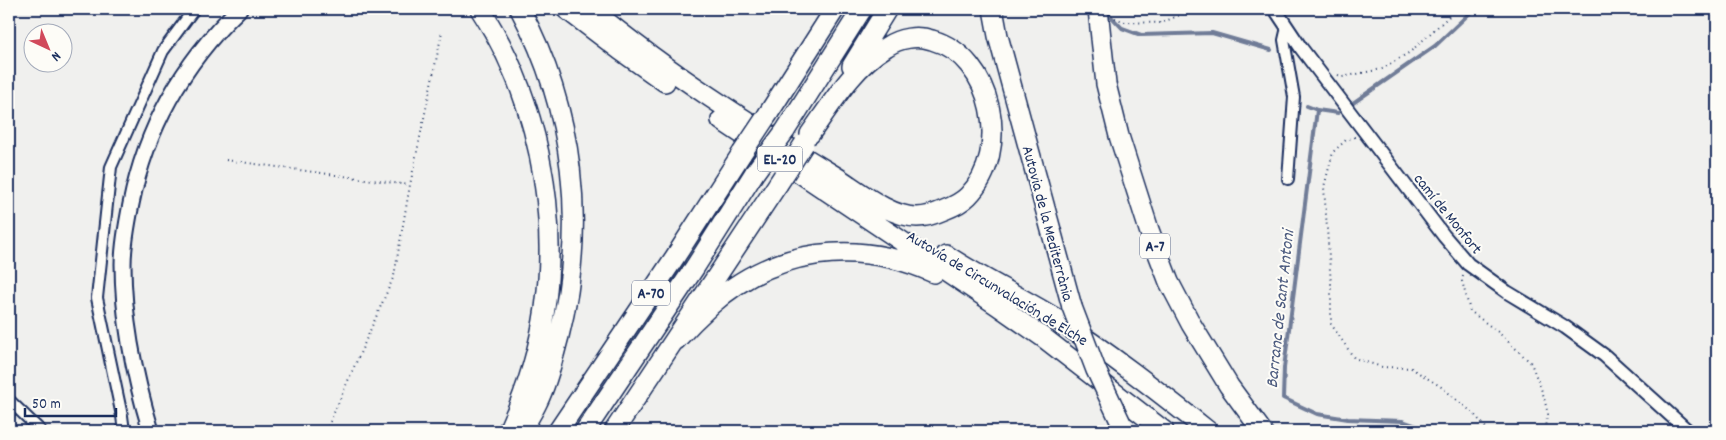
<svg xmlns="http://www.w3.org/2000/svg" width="1726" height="440" viewBox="0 0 1726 440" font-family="Dekko,sans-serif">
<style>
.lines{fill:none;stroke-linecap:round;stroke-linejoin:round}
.stream{stroke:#6f7b97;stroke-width:4}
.minor-casing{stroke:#1b2f5e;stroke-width:14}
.tertiary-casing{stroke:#1b2f5e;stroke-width:16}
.secondary-casing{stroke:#1b2f5e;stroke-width:19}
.motorway-casing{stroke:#1b2f5e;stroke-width:22}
.path{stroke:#1b2f5e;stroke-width:2;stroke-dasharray:1 4;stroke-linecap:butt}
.minor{stroke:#fdfcf7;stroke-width:10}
.tertiary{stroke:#fdfcf7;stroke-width:12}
.secondary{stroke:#fdfcf7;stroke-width:15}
.motorway{stroke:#fdfcf7;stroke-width:19}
.motorway-bridge-casing{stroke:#1b2f5e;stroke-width:22;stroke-linecap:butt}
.motorway-bridge{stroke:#fdfcf7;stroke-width:19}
.labels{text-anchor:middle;stroke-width:4;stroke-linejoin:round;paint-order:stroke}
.shield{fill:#fdfcf7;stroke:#5f6c8c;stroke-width:1}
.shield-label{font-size:15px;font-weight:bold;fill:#1b2f5e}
.street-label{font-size:16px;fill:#1b2f5e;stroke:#fdfcf7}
.water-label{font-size:18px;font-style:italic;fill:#4c5b7f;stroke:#fdfcf7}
</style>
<rect width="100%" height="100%" fill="#f0f0ee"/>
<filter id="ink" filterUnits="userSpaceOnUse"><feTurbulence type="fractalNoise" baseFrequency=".02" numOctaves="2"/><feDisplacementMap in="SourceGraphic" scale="10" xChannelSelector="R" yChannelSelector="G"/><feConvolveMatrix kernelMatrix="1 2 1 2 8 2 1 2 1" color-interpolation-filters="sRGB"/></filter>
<g filter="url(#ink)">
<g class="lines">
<path class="stream" d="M1105,10L1122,28L1141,35L1212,33L1271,50
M1353,103L1435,46L1474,9
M1307,106L1317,110L1284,368L1283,398L1317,414L1348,419L1402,421L1431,431
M1317,110L1338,113"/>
<defs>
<path id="minor" d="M1287,27L1284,40L1294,97L1288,179
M9,400L41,431
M124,431L122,416L97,298L111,167L163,51L194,9"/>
<path id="tertiary" d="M1275,9L1301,48L1444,236L1468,264L1507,292L1565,327L1605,356L1688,431"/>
<path id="secondary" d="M151,431C135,378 123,320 123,264C123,244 127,224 131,204C146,128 183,63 239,9"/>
<path id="motorway" d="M480,9C536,94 559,207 545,308C539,350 526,392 508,431
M520,9C574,110 587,226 559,336C553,358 548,381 538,401C533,412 527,421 521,431
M566,9L620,50L665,82
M591,9C667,72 751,125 835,176C858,190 889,217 917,217C927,217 935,214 944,210C952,207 962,202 968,196C1012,152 993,57 932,40C917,35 899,38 886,47C853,67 832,103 810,134
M993,9L998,36L1072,307
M1101,38L1106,84L1119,136L1149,230L1169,282L1191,324L1229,386L1262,431
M852,66L887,9
M768,114L835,9
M721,120L997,305L1044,338L1164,431
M785,131L862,9
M946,255C981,278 1019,296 1055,318C1108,352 1159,392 1208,431
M676,340C687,328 699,316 711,305C774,248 858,238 934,273
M558,431L675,257L742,153
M585,431L695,267L755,172
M614,431L778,184"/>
</defs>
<use href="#minor" class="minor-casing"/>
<use href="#tertiary" class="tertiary-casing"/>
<use href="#secondary" class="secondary-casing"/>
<use href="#motorway" class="motorway-casing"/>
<path class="path" d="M1115,18L1125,22L1161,23L1194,9
M1338,75L1342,77L1382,69L1410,52L1457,9
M1355,137L1346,140L1333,152L1324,187L1331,284V324L1354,358L1382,367L1411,368L1443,388L1459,402L1472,412L1489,431
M226,160L409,185
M1463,276L1462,281L1470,311L1498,332L1531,363L1543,394L1548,414L1544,431
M326,431L394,276L410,185L442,32"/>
<use href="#minor" class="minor"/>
<use href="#tertiary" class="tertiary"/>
<use href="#secondary" class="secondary"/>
<use href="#motorway" class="motorway"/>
<defs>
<path id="motorway-bridge" d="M1098,9L1101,38
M742,153L768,114
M755,172L785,131
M778,184L804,144
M1072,307L1096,370L1121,423"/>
</defs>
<use href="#motorway-bridge" class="motorway-bridge-casing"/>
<use href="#motorway-bridge" class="motorway-bridge"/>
</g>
</g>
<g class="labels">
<g class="shield">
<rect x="757.5" y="146.5" width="45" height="25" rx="4"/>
<rect x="1140" y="233.5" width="30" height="25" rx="4"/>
<rect x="632" y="280.5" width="38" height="25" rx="4"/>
</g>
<g class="shield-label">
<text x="780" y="164">EL-20</text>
<text x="1155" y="251">A-7</text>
<text x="651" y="298">A-70</text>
</g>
<g class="street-label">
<text transform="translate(1449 213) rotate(51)" y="6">camí de Monfort</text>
<text transform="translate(1049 223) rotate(75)" y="6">Autovia de la Mediterrània</text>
<text transform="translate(998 287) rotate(31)" y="6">Autovía de Circunvalación de Elche</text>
</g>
<g class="water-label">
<text transform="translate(1279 309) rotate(-84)" y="6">Barranc de Sant Antoni</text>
</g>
</g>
<rect width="1726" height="440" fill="none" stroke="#fdfcf7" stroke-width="30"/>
<rect x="15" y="15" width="1696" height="410" fill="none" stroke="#1b2f5e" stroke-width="2" filter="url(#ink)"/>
<g transform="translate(48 48) rotate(136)"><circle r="24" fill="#fdfcf7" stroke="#a3aaba"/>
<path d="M0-4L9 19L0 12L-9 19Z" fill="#d1495b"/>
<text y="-8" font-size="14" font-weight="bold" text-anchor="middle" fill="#1b2f5e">N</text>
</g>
<path d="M25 408v8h91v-8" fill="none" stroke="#1b2f5e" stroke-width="2.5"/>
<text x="32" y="408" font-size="15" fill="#1b2f5e" stroke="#fdfcf7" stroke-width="4" paint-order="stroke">50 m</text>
</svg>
